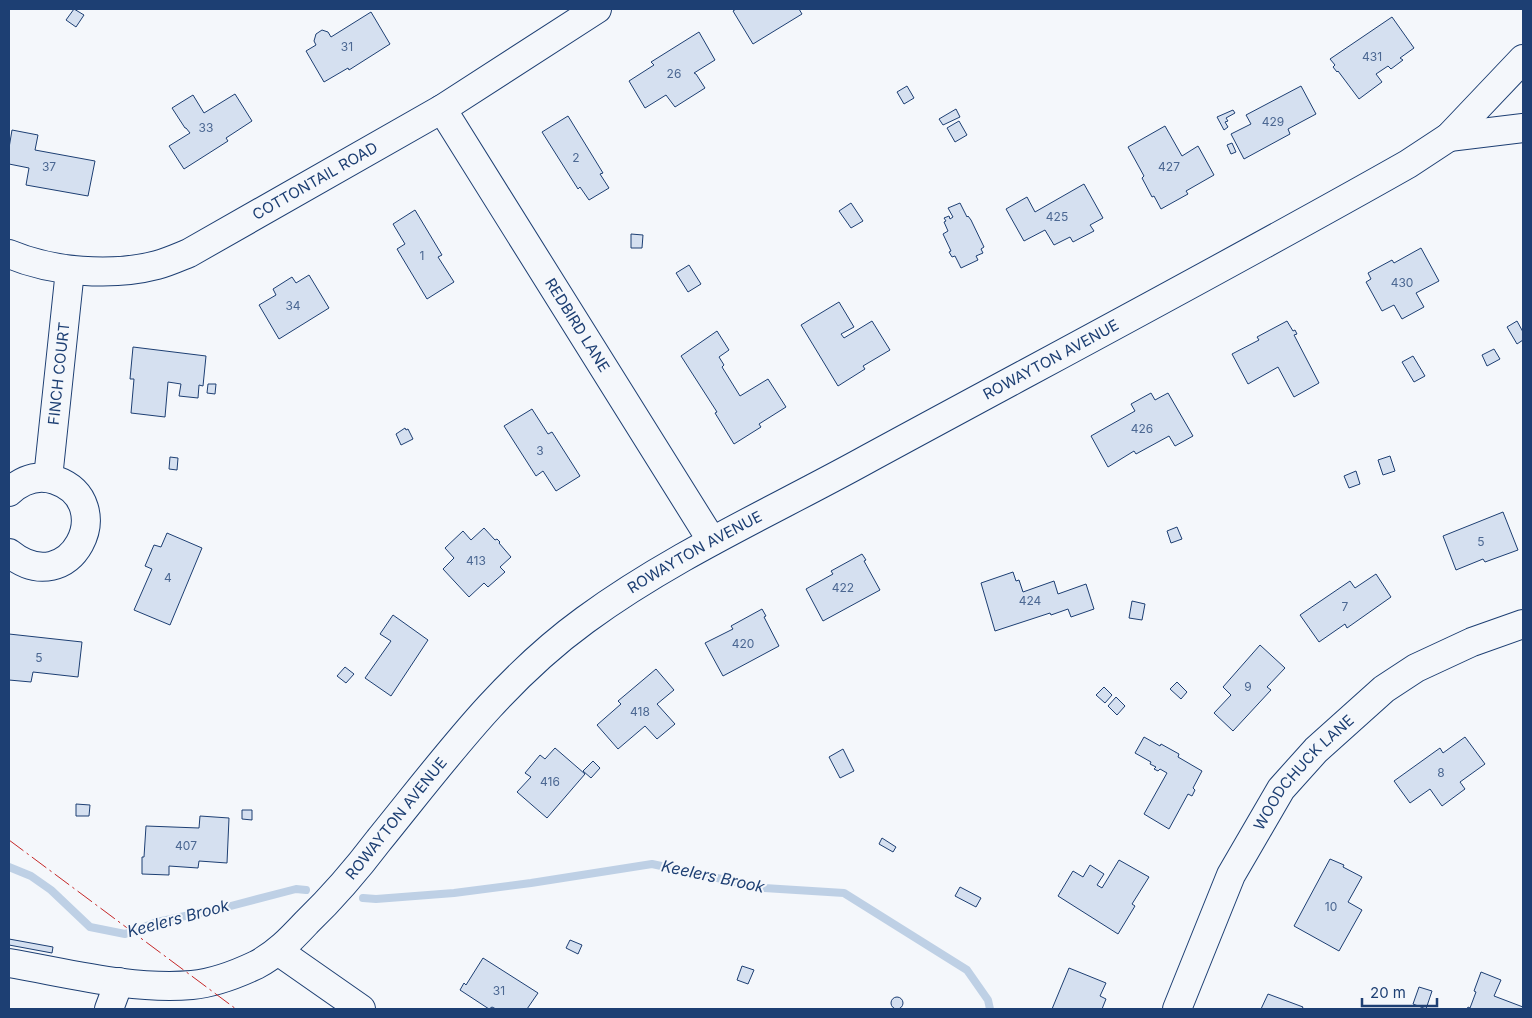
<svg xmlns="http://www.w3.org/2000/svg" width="1532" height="1018" viewBox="0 0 1532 1018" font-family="Inter,sans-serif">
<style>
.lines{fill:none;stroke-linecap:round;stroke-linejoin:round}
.stream{stroke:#bed0e5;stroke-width:8}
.building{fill:#d5e0f0;stroke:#1d3f73}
.minor-casing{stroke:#1d3f73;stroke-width:30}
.minor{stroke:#f4f7fb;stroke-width:28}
.power{stroke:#c62828;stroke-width:1;stroke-dasharray:18 4 2.5 4;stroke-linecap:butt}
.labels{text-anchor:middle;stroke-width:4;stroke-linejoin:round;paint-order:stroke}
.number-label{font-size:12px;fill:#4b6792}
.street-label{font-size:15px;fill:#1d3f73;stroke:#f4f7fb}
.water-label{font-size:16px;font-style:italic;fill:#1d3f73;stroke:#f4f7fb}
</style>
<rect width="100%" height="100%" fill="#f4f7fb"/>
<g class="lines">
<path class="stream" d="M9,867L31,876L51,890L90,927L125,934L157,922L227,907L296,889L306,890
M363,898L376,899L454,893L531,883L652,864L764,888L844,893L967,970L988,1000L990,1009"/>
</g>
<path class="building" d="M74,9L84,15L76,27L66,20Z
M736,9H799L802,14L753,44L733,11Z
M371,12L390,44L349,70L348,68L324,82L306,51L316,45L314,41L316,34L322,30L328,32L331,37Z
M1392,17L1414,48L1400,58L1403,60L1391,69L1388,66L1376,74L1382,82L1359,99L1338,71L1337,72L1333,67L1335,65L1330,59Z
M699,32L715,60L694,73L696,74L705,88L675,107L666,95L645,108L629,81L654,65L651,62Z
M907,86L914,98L904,104L897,92Z
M1301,86L1316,114L1288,129L1290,134L1244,159L1231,134L1251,124L1246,115Z
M235,94L252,121L226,138L228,141L184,169L169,146L190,133L186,128H185L172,108L193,95L204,113Z
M956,109L960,117L943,125L939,119Z
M1233,110L1235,113L1226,118L1228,121L1225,122L1228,127L1224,130L1217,117Z
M568,116L603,173L600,174L609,188L589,200L580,187L578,189L542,132Z
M959,121L967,135L955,142L947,128Z
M1165,126L1182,156L1198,146L1214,175L1186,191L1188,194L1161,209L1154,196L1152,197L1151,195L1142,178L1144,176L1128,147Z
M12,130L38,135L35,150L95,161L88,196L26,185L29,168L9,164V148Z
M1232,143L1236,152L1231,154L1227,145Z
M1084,184L1103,218L1090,225L1094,231L1073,242L1070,237L1054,245L1045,230L1024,241L1006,209L1027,197L1035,212Z
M851,203L863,221L851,228L839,211Z
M960,203L967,217L968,216L971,220L984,247L981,249L983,253L976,256L978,260L961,268L955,256L952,257L949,252L951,251L943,234L948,231L944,222L946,221L944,218L949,216L950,219L953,217L948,208Z
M415,210L442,255L438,257L454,282L427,299L397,249L405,244L393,224Z
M631,234L643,235L642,248H631Z
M1421,248L1439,281L1416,293L1424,307L1402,319L1394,305L1382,311L1366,282L1371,279L1368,273L1392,260L1394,263Z
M689,265L701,284L688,292L676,273Z
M309,275L329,308L279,339L259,305L276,295L273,289L292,277L296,283Z
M839,302L854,327L841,334L844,338L872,321L890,350L863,366L865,369L838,386L801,325Z
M1287,321L1293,331L1295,330L1297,334L1294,335L1319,383L1294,397L1278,367L1248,384L1232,354L1259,340L1257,337Z
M1517,321L1523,332V340L1517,344L1507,327Z
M717,331L729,350L719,357L724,365L722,367L740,396L768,379L786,407L759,424L761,427L734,444L715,413L717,412L681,356Z
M133,347L206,356L203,386L199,385L198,398L179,396L181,384L168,382L165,417L131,413L134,379H130Z
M1494,349L1500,359L1487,366L1482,355Z
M1413,356L1425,376L1414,382L1402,362Z
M208,384H216L215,394L207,393Z
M1151,393L1155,400L1168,393L1193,436L1175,446L1169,436L1136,454L1134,451L1108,467L1091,436L1135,411L1131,404Z
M532,409L548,434L552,432L580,476L556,491L543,471L536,476L504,426Z
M405,428L406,430L408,429L413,439L401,445L396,434Z
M1390,456L1395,471L1383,475L1378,460Z
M170,457L178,458L177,470L169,469Z
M1356,471L1360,484L1349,488L1344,476Z
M1503,512L1518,550L1485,562L1483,559L1456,570L1443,536Z
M1177,527L1182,539L1171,543L1167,531Z
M484,528L495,540L497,539L500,542L499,543L511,557L500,567L505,572L488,587L484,583L469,597L443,569L454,558L445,548L463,531L471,540Z
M167,533L202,548L170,625L134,610L152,569L145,566L154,545L161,547Z
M862,554L866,560L864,561L880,590L823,621L806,589L833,574L831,571Z
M1013,572L1016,581L1019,580L1023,592L1054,581L1058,594L1086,584L1094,609L1071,617L1068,609L1051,615L1050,613L995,631L981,583Z
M1376,574L1391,597L1347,628L1345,624L1319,642L1300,615L1350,581L1355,588Z
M1132,601L1145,604L1142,620L1129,618Z
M762,609L766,616L764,617L779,646L723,676L705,643L733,629L731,626Z
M393,615L428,640L391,696L365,678L391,641L380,634Z
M9,634L82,642L78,677L33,672L31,682L9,680Z
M1260,645L1285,668L1267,687L1271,690L1233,731L1214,713L1231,695L1223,687Z
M345,667L354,674L346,683L337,676Z
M656,669L674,690L657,704L675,724L657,739L645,726L618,749L597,725L621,704L618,701Z
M1177,682L1187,692L1181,699L1170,689Z
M1104,687L1112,695L1105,703L1096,695Z
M1116,697L1125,706L1117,715L1108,706Z
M1144,737L1160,746L1161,744L1179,754L1178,757L1202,771L1193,788L1195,790L1192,796L1188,794L1169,829L1144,814L1167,773L1160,769L1158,771L1154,769L1156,767L1150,764L1151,762L1135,753Z
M1465,737L1485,764L1460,782L1465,789L1442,806L1430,789L1410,803L1394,781L1440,748L1443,753Z
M555,748L585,774L547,818L517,792L531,777L525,773L540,755L545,759Z
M843,749L854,771L840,778L829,757Z
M593,761L600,768L591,778L583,771Z
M76,804L90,805L89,816H76Z
M242,810H252V820L242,819Z
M200,816L229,818L227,863L199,861L198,868L169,866V875L142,874V857H144L146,826L199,828Z
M882,838L896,847L893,852L879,844Z
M1330,859L1344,865L1343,867L1362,877L1348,902L1362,910L1339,951L1294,926Z
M1119,860L1149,877L1132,904L1135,906L1118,934L1058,896L1073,871L1083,877L1090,865L1104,874L1097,885L1102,888Z
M960,887L981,898L976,907L955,896Z
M9,939L53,947L52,953L9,945Z
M570,940L582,945L578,954L566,948Z
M483,958L538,993L527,1009H496L492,1007L489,1009L460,990L464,983L466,985Z
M742,966L754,970L748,984L737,980Z
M1069,968L1106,983L1100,996L1106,999L1102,1009H1052Z
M1481,972L1501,980L1494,996L1523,1007V1009H1467L1468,1007L1470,1008L1476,992L1474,991Z
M1419,987L1432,991L1426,1009L1413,1004Z
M1268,994L1303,1007L1302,1009H1261Z
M891 1003a6 6 0 1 1 12 0a6 6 0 1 1-12 0Z"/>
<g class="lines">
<defs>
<g id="minor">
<path id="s1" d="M442,109L712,541"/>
<path d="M1449,137L1523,128"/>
<path id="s2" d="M9,254C52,272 111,277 157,265C168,262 179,257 189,253L442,109L597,9"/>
<path id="s3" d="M48,478L70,270"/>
<path d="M9,492C22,480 37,474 55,480C120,502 71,603 9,553"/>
<path d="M278,951L361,1009"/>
<path id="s4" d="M9,963C68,973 131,990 192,985C213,983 237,974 256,965C277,954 291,939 307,922C333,897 357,869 379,840C444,760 501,681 585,620C671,557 769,513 862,462C1044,363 1228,266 1408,164L1449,137L1523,59"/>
<path d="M109,1009L119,982"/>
<path id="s5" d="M1177,1009L1231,875L1281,789L1316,750L1384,689L1416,668L1472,642L1523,624"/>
</g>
</defs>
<use href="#minor" class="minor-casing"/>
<use href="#minor" class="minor"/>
<path class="power" d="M9,840L236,1009"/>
</g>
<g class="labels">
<g class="number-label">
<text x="347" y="51">31</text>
<text x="1372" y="61">431</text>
<text x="674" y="78">26</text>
<text x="1273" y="126">429</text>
<text x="206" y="132">33</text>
<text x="576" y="162">2</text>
<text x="49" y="171">37</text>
<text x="1169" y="171">427</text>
<text x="1057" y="221">425</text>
<text x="422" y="260">1</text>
<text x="1402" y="287">430</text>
<text x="293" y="310">34</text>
<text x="1142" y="433">426</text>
<text x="540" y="455">3</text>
<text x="1481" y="546">5</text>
<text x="476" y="565">413</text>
<text x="168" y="582">4</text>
<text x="843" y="592">422</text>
<text x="1030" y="605">424</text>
<text x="1345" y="611">7</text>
<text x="743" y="648">420</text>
<text x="39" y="662">5</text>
<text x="1248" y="691">9</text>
<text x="640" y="716">418</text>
<text x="1441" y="777">8</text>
<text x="550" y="786">416</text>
<text x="186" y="850">407</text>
<text x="1331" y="911">10</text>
<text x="499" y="995">31</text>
</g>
<g class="street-label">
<text dy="5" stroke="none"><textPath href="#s2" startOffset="330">COTTONTAIL ROAD</textPath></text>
<text dy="5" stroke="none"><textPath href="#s1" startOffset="255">REDBIRD LANE</textPath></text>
<text dy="5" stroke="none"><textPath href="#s4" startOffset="1265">ROWAYTON AVENUE</textPath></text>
<text dy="5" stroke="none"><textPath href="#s3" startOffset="105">FINCH COURT</textPath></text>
<text dy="5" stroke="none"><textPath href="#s4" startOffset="860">ROWAYTON AVENUE</textPath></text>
<text dy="5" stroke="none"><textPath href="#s5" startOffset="271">WOODCHUCK LANE</textPath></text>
<text dy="5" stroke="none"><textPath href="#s4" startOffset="456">ROWAYTON AVENUE</textPath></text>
</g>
<g class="water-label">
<text transform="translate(713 876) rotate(12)" y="6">Keelers Brook</text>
<text transform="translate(178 918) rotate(-15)" y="6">Keelers Brook</text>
</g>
</g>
<rect width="1532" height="1018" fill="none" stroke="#1d3f73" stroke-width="20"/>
<path d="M1362 998v8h75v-8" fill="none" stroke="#1d3f73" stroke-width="2.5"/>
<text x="1370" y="998" font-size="15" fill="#1d3f73" stroke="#f4f7fb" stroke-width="4" paint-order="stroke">20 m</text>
</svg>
